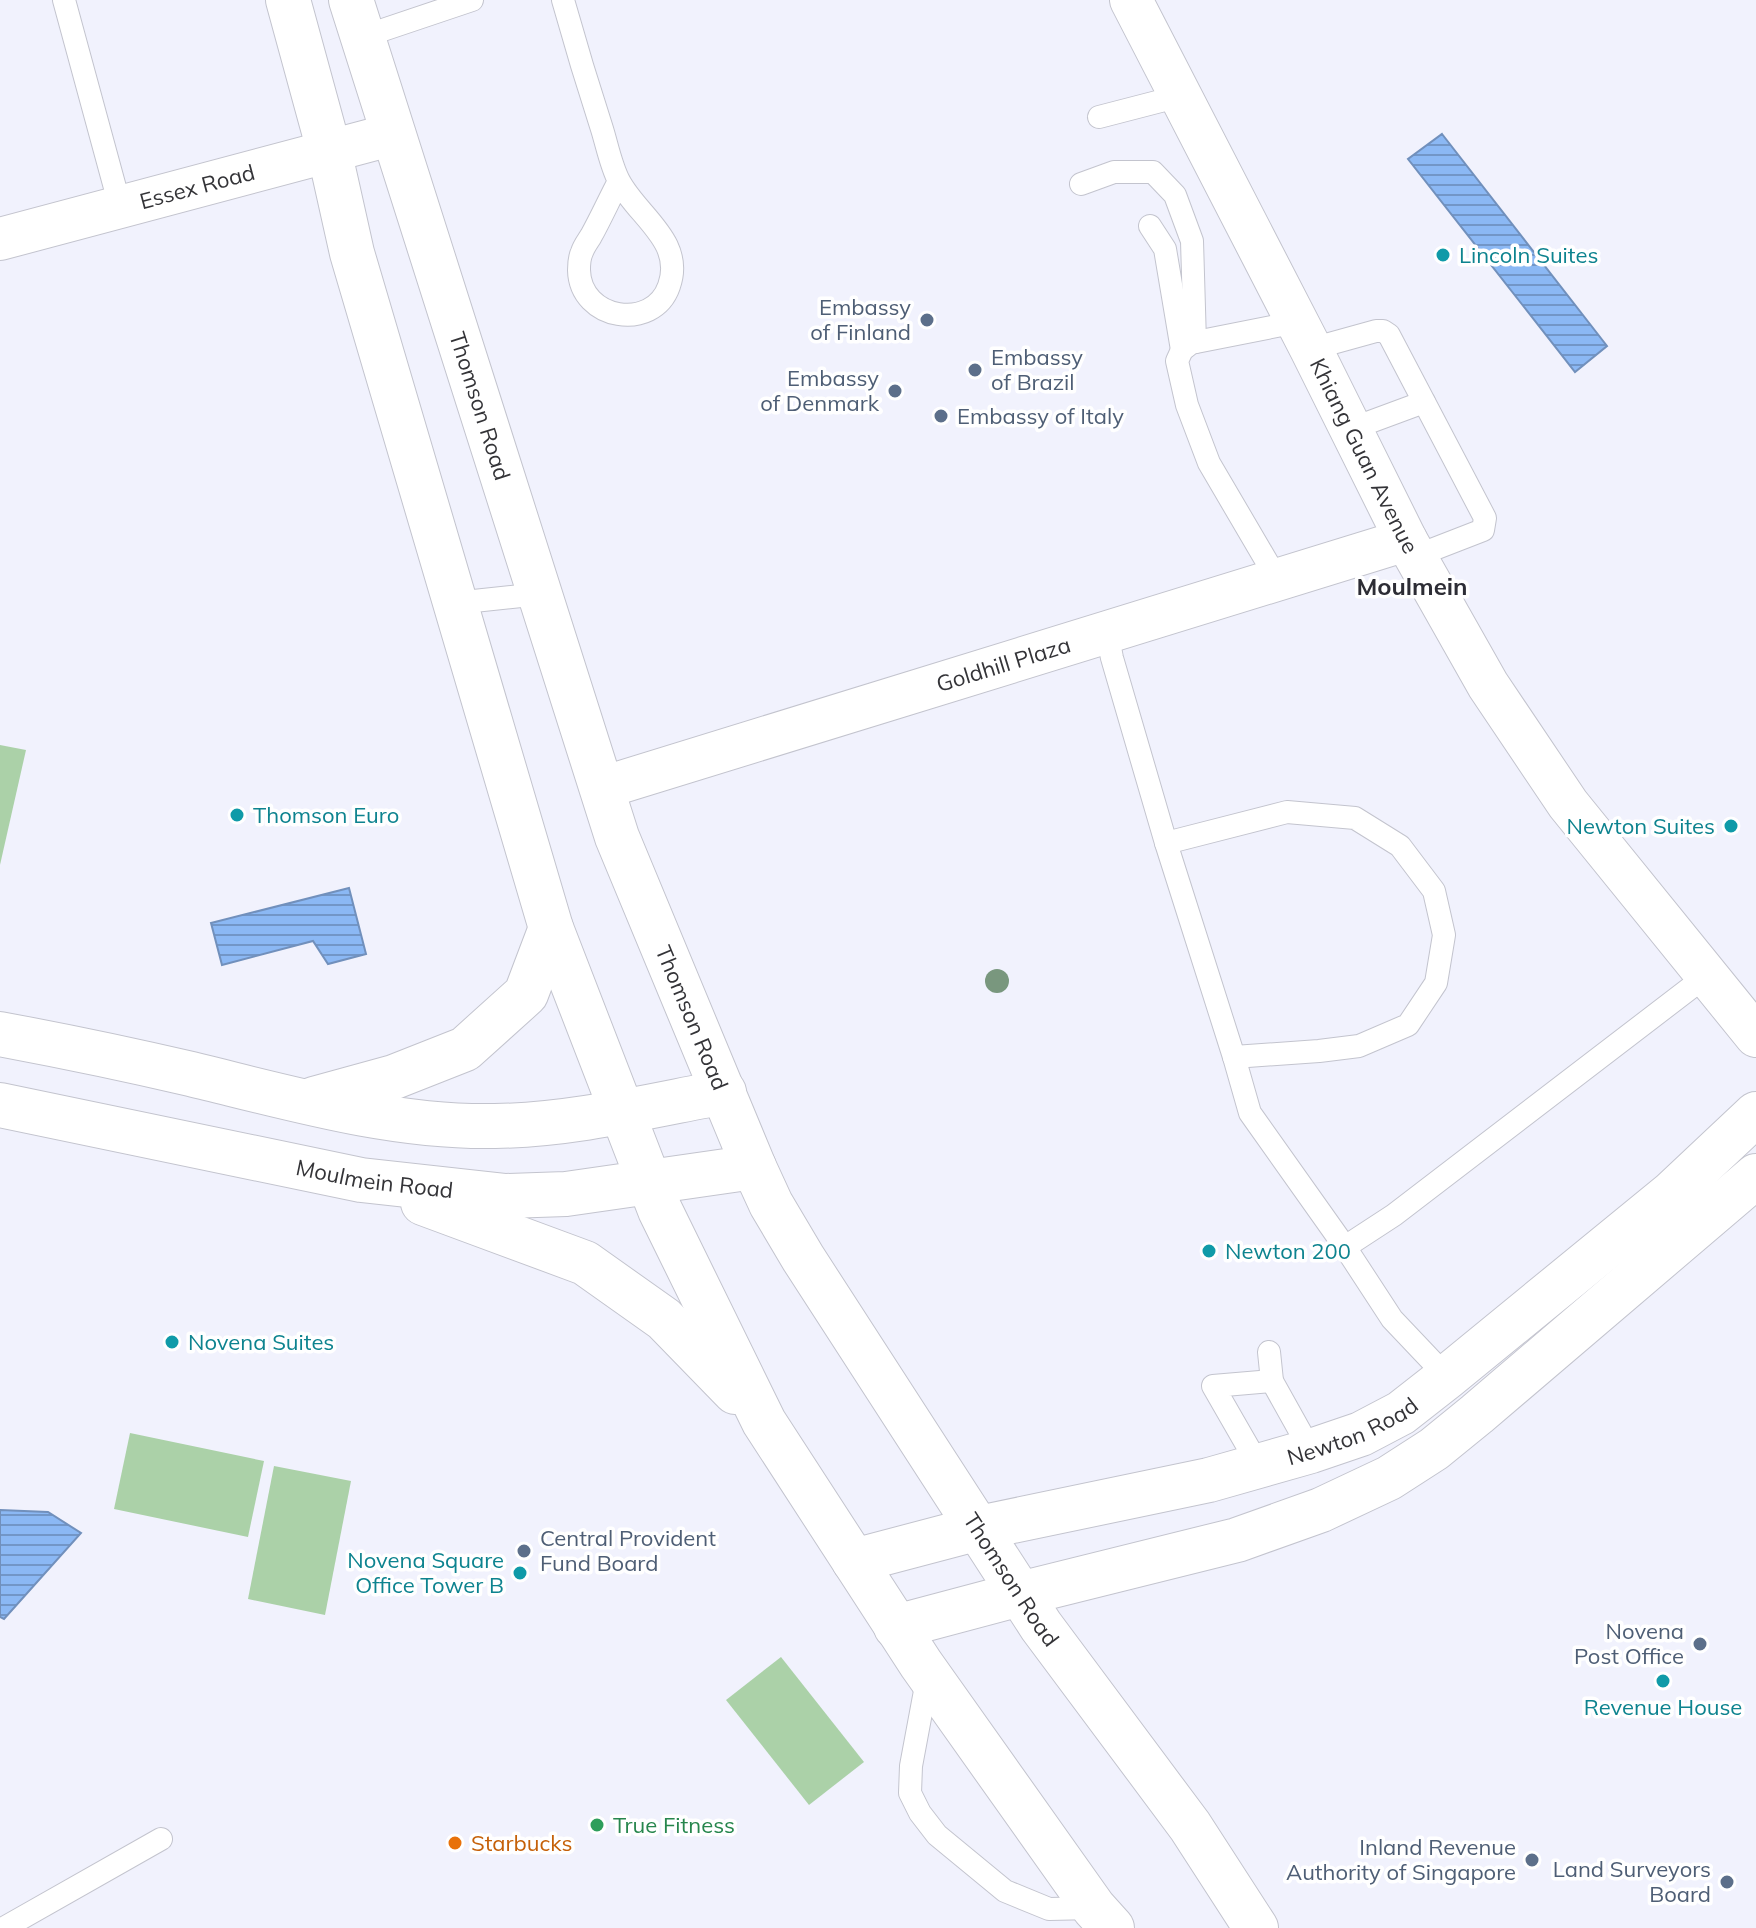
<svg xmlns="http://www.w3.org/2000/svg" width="1756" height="1928" font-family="Mulish,sans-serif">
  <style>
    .green { fill: #abd1a8 }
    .water { fill: url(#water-rules); stroke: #7190bc; stroke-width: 2 }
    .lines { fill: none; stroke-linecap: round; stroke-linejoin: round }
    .service-casing { stroke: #c3c4ce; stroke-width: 24 }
    .minor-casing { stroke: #c3c4ce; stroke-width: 44 }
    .primary-casing { stroke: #c3c4ce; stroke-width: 46 }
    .service { stroke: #fff; stroke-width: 22 }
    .minor { stroke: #fff; stroke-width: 42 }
    .primary { stroke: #fff; stroke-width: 44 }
    .tree { fill: #79977e }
    .culture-dot { fill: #0f9aa8; stroke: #fff; stroke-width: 3 }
    .service-dot { fill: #5c6f8a; stroke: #fff; stroke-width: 3 }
    .leisure-dot { fill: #2e9e5b; stroke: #fff; stroke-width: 3 }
    .food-dot { fill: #e8710a; stroke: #fff; stroke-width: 3 }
    .labels { text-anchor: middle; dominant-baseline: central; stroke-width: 7; stroke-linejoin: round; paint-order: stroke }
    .street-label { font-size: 22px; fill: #343438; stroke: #fff }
    .culture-label { font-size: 22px; fill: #0d838f; stroke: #fff; text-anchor: start }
    .service-label { font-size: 22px; fill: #4e5e75; stroke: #fff; text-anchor: end }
    .leisure-label { font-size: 22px; fill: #27864d; stroke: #fff; text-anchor: start }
    .food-label { font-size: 22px; fill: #c56008; stroke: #fff; text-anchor: start }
    .neighbourhood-label { font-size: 24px; font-weight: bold; fill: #2d2d35; stroke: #fff }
  </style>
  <defs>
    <pattern id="water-rules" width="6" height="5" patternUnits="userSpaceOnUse" patternTransform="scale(2)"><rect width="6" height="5" fill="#8bb8f4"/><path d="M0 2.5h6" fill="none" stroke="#7296c7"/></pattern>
  </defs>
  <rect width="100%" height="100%" fill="#f1f2fd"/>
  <g class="green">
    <polygon points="0,745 26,750 0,865"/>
    <polygon points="130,1433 264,1461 248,1537 114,1509"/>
    <polygon points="274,1466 351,1481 325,1615 248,1599"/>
    <polygon points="781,1657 864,1762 809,1805 726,1700"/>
  </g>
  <g class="water">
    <polygon points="1442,134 1607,346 1575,372 1408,159"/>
    <polygon points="349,888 366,954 328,964 313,941 222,965 211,923"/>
    <polygon points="0,1510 48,1512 81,1533 4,1619 0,1617"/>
  </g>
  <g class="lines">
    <g class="service-casing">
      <g id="service">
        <polyline points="64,0 120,206"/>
        <path d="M563,0C575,43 588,86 602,129C607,145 611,166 619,181C637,216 685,241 669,286C653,332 580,320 579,270C579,265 580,256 582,252C584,246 588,241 591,236C601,218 609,200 619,181"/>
        <polyline points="362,37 472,0"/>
        <polyline points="1099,117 1180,96"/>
        <polyline points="1081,184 1114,172 1153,172 1175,195 1192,241 1195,342"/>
        <polyline points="1150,226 1165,249 1182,350"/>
        <polyline points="1311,349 1376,331 1383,331 1389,335 1485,518 1483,530 1416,556"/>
        <polyline points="1351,429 1424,402"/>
        <polyline points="1277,579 1209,463 1187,405 1177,361 1182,350 1191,343 1297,322"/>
        <polyline points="455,603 540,594"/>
        <polyline points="1107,633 1112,658 1166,843 1234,1057 1250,1113 1345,1247 1392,1319 1447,1377"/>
        <polyline points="1166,843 1287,812 1355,818 1400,846 1434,891 1444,935 1436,983 1408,1025 1359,1046 1319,1051 1234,1057"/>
        <polyline points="1345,1247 1394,1215 1706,976"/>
        <polyline points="1269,1352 1272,1381 1311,1451"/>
        <polyline points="1259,1466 1213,1386 1272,1381"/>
        <polyline points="928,1675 911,1766 910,1793 920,1813 937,1835 1005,1891 1049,1909 1094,1908"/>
        <polyline points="4,1928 161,1839"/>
      </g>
    </g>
    <g class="minor-casing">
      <g id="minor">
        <path id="s1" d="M1131,0L1311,349L1406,540L1488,685L1568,804L1756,1036"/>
        <path id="s2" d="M0,239L394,134"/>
        <path id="s3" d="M602,788L1406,540"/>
      </g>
    </g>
    <g class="primary-casing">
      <g id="primary">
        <polyline points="288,0 329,150 352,253 551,928 660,1210 764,1422 921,1664 1094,1908 1112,1928"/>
        <path id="s4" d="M351,0L617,837L754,1167L771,1204L803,1258L1041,1626L1190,1826L1256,1928"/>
        <path d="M0,1034C64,1046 127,1059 191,1074C290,1098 392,1128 495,1126C572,1125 649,1106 724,1092"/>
        <polyline points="314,1099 394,1077 465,1049 526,994 551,928"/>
        <path id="s5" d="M0,1105L361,1180L506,1196L566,1194L754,1167"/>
        <polyline points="423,1203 585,1263 664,1319 735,1392"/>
        <path id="s6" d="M854,1561L979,1528L1209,1480L1311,1451L1361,1434L1401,1413L1447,1377L1672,1193L1756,1114"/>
        <polyline points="896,1627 1020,1594 1237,1540 1321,1510 1389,1478 1434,1449 1477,1414 1756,1176"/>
      </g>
    </g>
    <use href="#service" class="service"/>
    <use href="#minor" class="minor"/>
    <use href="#primary" class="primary"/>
  </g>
  <circle class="tree" cx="997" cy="981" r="12"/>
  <g class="culture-dot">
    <circle cx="1443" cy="255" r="8"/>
    <circle cx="237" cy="815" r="8"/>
    <circle cx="1731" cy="826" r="8"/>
    <circle cx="1209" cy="1251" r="8"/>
    <circle cx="172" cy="1342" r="8"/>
    <circle cx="520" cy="1573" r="8"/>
    <circle cx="1663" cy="1681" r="8"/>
  </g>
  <g class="service-dot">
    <circle cx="927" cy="320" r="8"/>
    <circle cx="975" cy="370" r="8"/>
    <circle cx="895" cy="391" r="8"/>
    <circle cx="941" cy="416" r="8"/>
    <circle cx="524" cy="1551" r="8"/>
    <circle cx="1700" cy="1644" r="8"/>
    <circle cx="1532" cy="1860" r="8"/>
    <circle cx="1727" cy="1882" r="8"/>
  </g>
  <circle class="leisure-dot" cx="597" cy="1825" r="8"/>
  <circle class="food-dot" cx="455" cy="1843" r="8"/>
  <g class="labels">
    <g class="street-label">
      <text stroke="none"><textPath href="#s2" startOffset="204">Essex Road</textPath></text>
      <text stroke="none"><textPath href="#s4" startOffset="426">Thomson Road</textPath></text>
      <text stroke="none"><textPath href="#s1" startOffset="512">Khiang Guan Avenue</textPath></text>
      <text stroke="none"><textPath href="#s3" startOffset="420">Goldhill Plaza</textPath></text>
      <text stroke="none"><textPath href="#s4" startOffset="1074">Thomson Road</textPath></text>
      <text stroke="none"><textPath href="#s5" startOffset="382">Moulmein Road</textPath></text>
      <text stroke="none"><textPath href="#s6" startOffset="516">Newton Road</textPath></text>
      <text stroke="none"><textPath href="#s4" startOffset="1722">Thomson Road</textPath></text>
    </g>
    <g class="culture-label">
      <text x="1459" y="255">Lincoln Suites</text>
      <text x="253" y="815">Thomson Euro</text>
      <text x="1715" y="826" text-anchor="end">Newton Suites</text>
      <text x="1225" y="1251">Newton 200</text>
      <text x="188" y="1342">Novena Suites</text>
      <text x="504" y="1560" text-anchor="end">Novena Square<tspan x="504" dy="25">Office Tower B</tspan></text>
      <text x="1663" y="1707" text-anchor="middle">Revenue House</text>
    </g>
    <g class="service-label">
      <text x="911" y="307">Embassy<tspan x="911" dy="25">of Finland</tspan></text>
      <text x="991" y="357" text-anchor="start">Embassy<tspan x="991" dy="25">of Brazil</tspan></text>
      <text x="879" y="378">Embassy<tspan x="879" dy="25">of Denmark</tspan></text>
      <text x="957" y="416" text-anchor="start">Embassy of Italy</text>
      <text x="540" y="1538" text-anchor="start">Central Provident<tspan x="540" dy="25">Fund Board</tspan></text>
      <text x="1684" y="1631">Novena<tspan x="1684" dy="25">Post Office</tspan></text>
      <text x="1516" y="1847">Inland Revenue<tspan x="1516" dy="25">Authority of Singapore</tspan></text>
      <text x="1711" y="1869">Land Surveyors<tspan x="1711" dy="25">Board</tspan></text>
    </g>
    <g class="leisure-label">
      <text x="613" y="1825">True Fitness</text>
    </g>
    <g class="food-label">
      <text x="471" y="1843">Starbucks</text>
    </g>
    <g class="neighbourhood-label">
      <text x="1412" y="586">Moulmein</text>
    </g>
  </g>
</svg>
